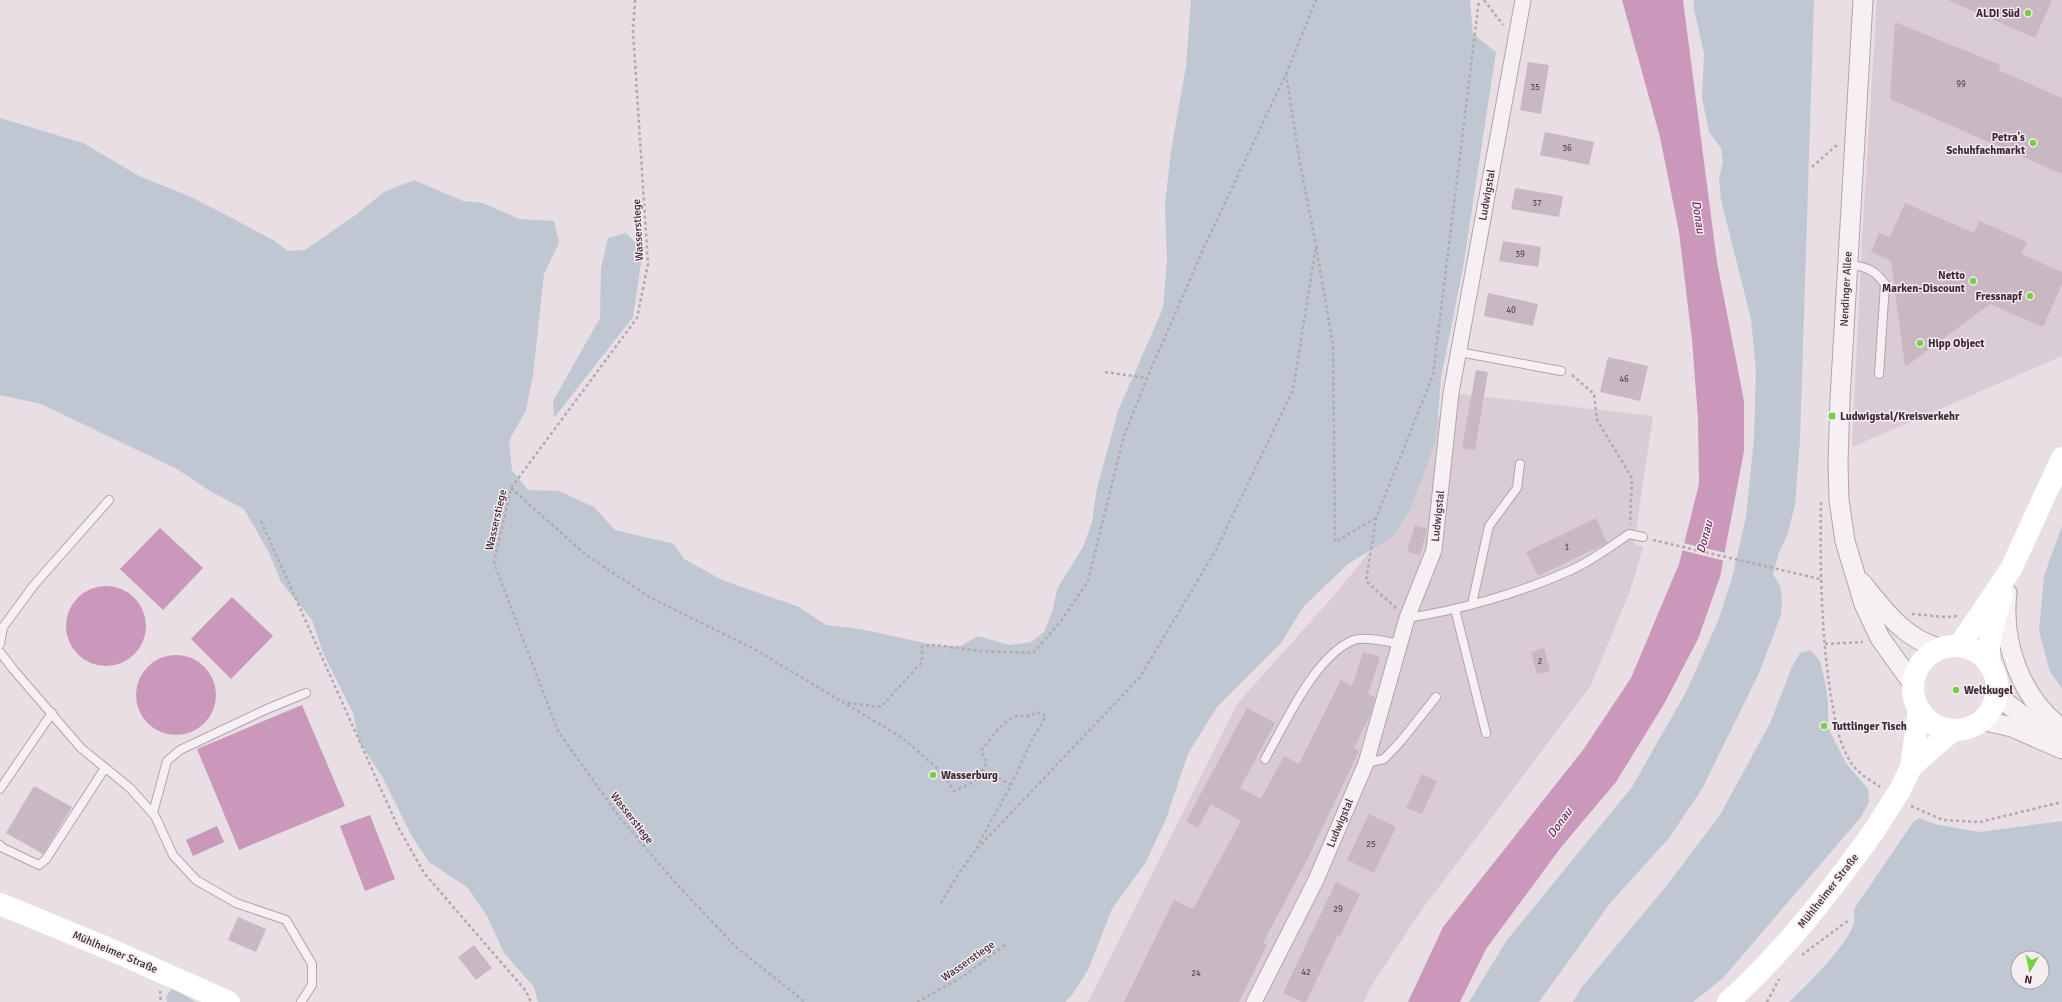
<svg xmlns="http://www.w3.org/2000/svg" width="2062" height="1002" font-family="Signika,sans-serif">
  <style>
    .built { fill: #daccd4 }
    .green { fill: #bfc8d2; fill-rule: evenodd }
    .water { fill: #c998bb }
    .pier { fill: #e8dee4 }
    .building { fill: #c8b8c1 }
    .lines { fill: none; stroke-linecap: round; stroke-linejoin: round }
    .service-casing { stroke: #b2a3ac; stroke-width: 10 }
    .minor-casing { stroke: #b2a3ac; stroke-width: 17 }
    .tertiary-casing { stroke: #b2a3ac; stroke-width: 21 }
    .path { stroke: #b4a8af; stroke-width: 2.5; stroke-dasharray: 3 3; stroke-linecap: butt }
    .service { stroke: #f6f0f4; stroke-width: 8 }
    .minor { stroke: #f6f0f4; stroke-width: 15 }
    .tertiary { stroke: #f6f0f4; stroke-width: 19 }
    .secondary { stroke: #fff; stroke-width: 22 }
    .secondary-bridge { stroke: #fff; stroke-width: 22 }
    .poi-dot { fill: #76d03f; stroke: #f5edf2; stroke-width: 1.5 }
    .labels { text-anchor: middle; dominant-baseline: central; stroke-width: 3; stroke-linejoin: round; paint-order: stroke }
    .number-label { font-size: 9px; fill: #614b58 }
    .poi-label { font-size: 11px; font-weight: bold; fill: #3f2735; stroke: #f5edf2; text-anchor: start }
    .street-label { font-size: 11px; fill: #3f2735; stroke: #f5edf2 }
    .water-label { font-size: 12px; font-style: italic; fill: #73305d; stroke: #f5edf2 }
  </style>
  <rect width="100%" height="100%" fill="#e8dee4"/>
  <g class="built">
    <polygon points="1877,0 2062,0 2062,356 1852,447 1862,239"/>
    <polygon points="1451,393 1653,416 1634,544 1643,547 1630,591 1590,687 1423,908 1370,988 1364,1002 1088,1002 1237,704 1330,600 1368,554"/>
  </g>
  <g class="green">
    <polygon points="1191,0 1470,0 1473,34 1496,52 1463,268 1441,378 1436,440 1411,508 1392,537 1348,564 1304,606 1281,643 1217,707 1188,754 1166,819 1146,862 1112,909 1088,970 1072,995 1065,1002 538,1002 534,987 504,953 487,916 468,888 429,862 411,835 382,776 359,742 353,713 323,653 312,620 281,582 269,553 244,509 210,491 177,469 41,404 0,395 0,118 83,143 139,176 189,196 226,215 273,240 288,251 305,250 357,214 384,192 414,180 463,201 483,203 519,219 554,221 559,243 544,274 533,375 526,410 509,441 512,470 528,490 559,491 594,507 615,530 674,544 684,559 722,580 799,607 826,625 860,629 939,646 961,646 978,636 1010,645 1031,642 1044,632 1053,609 1057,589 1083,547 1092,522 1097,488 1118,411 1163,308 1167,260 1165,204 1171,151 1186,66"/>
    <polygon points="1694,0 1814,0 1800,440 1795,505 1787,536 1779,552 1773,574 1780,586 1782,599 1781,615 1759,673 1702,789 1669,838 1611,902 1539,1002 1469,1002 1507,940 1632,787 1686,692 1718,621 1732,578 1746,517 1754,438 1756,371 1751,319 1721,200 1719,178 1723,162 1721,148 1709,132 1702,98 1704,53 1694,9"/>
    <polygon points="626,233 643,250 633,317 554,418 553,401 600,318 601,268 608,238"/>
    <polygon points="2062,526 2062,688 2050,672 2039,631 2044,576"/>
    <polygon points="1810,650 1820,661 1825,682 1828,701 1828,728 1846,763 1868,789 1869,802 1861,817 1723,978 1693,1002 1573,1002 1581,988 1668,884 1720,815 1770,723 1792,667 1800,653"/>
    <path d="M1920,818L1934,824L1979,832L2062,821V1002H1789C1806,986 1850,943 1854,922C1855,918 1854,913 1854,909L1914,821ZM2018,958H2042V982H2018Z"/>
    <polygon points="172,988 196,1002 167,1002 166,997"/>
  </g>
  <g class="water">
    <polygon points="1622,0 1683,0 1717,262 1744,401 1744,451 1720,577 1698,639 1664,704 1616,782 1562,846 1486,949 1460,1002 1408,1002 1443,927 1583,750 1631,678 1679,564 1699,484 1698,419 1692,340 1679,232 1660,137"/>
    <polygon points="160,528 203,568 163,610 120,569"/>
    <circle cx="106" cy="626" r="40"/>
    <polygon points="232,597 273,636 231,679 191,639"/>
    <circle cx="176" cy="695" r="40"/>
    <polygon points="302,705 345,806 239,850 197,749"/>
    <polygon points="370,815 395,879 365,891 340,826"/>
    <polygon points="217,826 224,842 193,856 186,840"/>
  </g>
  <polygon class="pier" points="1683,543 1726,553 1725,561 1681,550"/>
  <g class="building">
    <polygon points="1948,0 2052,0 2035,38"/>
    <polygon points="1895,22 2001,65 1998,70 2062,98 2062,174 1890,99"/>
    <polygon points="1528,62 1549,65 1541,114 1520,110"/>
    <polygon points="1545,132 1594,142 1589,165 1540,155"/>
    <polygon points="1515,188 1563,196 1559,217 1511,209"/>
    <polygon points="1905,203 1974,233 1979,221 2027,242 2021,254 2062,272 2062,284 2043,327 1990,304 1905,367 1891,261 1871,252 1879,233 1890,237"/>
    <polygon points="1503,241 1541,247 1538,267 1499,261"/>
    <polygon points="1488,293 1538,304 1533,326 1484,316"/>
    <polygon points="1608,357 1648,366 1640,401 1600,392"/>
    <polygon points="1476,370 1488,372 1475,450 1462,448"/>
    <polygon points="1596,518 1607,543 1538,576 1526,552"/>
    <polygon points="1415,525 1427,529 1420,556 1407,551"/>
    <polygon points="1544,648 1550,671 1537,674 1531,652"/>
    <polygon points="1363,652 1380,657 1368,694 1375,697 1371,714 1354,748 1359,751 1308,858 1263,943 1267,945 1239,1002 1124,1002 1174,900 1193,909 1241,821 1211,804 1198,828 1186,821 1247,708 1275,723 1240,788 1261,799 1284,756 1299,764 1341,680 1352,686"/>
    <polygon points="1422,774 1437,781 1422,814 1406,808"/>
    <polygon points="34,786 72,807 43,854 6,833"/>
    <polygon points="1369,814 1396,827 1374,873 1347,860"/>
    <polygon points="1336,882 1360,894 1340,936 1338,935 1306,1002 1302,1002 1283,993"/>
    <polygon points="238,917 266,929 256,952 228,940"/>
    <polygon points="474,945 492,968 476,980 458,957"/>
  </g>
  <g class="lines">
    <g class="service-casing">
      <g id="service">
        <path d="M1848,264C1867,268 1873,268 1885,284L1879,374"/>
        <polyline points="1459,352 1561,371"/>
        <polyline points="1472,604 1489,526 1517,488 1520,464"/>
        <polyline points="1455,609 1486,733"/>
        <path d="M1407,618C1460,610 1520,593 1569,571C1590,562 1610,547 1629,534L1643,537"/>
        <polyline points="0,644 3,627 34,585 109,500"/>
        <polyline points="0,652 13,669 81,748 130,788 155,816 173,855 196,880 236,903 286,920 312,964 312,985 301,1002"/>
        <path d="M1265,759C1285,724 1315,655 1354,640C1364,636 1389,642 1400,644"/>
        <polyline points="1366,763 1384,759 1401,741 1436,697"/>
        <polyline points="0,789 52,713"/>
        <polyline points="153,813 167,761 180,750 267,709 306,693"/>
        <polyline points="0,845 3,848 39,865 46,859 105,768"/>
      </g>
    </g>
    <g class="minor-casing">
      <polyline id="minor" points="1254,1002 1316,880 1366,763 1407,618 1434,550 1451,393 1523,0"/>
    </g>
    <g class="tertiary-casing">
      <g id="tertiary">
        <polyline points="1863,0 1840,399 1838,463 1839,500 1845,541 1864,604 1880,638 1913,684"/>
        <path d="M1862,583C1883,609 1905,640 1940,648"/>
        <path d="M2007,593C2001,643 2021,698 2062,729"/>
        <polyline points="1996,695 2026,718 2048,732"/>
        <polyline points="1981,720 2012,727 2062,749"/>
      </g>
    </g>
    <g class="path">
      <polyline points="635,0 633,31 648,264 637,318 511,488 494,563 558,731 620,818 674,881 737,948 805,1002"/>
      <polyline points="1484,0 1503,25"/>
      <polyline points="1286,74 1316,0"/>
      <polyline points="1812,167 1837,145"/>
      <polyline points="1105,372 1147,378"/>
      <polyline points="1572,375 1594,394 1597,420 1632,478 1630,524"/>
      <path d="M511,488L586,555L651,598L754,649L901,737L942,772L954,791L974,782L987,762L981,751C990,740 1000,723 1014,717C1023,713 1024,721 1037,712L1046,716L1032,740L1011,785L974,852L1140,677L1217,548L1293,390L1316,246L1333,345L1335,542L1376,518"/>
      <path d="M1821,502C1820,567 1821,632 1831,697C1835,719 1838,741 1850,761C1856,772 1870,780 1880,787"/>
      <polyline points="261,521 397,825 424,873 526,991 531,1002"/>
      <polyline points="1653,540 1820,579"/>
      <polyline points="1396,608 1366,581 1376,518 1433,375 1479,0"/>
      <polyline points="1912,614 1945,617 1957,616"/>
      <polyline points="1825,644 1863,642"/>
      <polyline points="848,703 881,707 922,662 922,646 936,645 979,651 1033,653 1061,621 1088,581 1123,439 1147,378 1206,243 1286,74 1300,163 1316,246"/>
      <polyline points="982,770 1011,785"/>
      <polyline points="1911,806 1943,820 1980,822 2062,802"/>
      <polyline points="941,903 957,876 974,852"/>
      <polyline points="1802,955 1846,922 1851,921"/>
      <polyline points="160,991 161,1002"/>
      <polyline points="917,1002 964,976 1006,944"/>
      <polyline points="1767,1002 1779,979"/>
    </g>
    <use href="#service" class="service"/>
    <use href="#minor" class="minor"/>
    <use href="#tertiary" class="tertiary"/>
    <g class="secondary">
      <polyline points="1956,646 1963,640 2011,569 2062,458"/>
      <circle cx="1955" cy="688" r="42"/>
      <path d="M1989,664C1987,640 1995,617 2002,595"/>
      <polyline points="1911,767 1953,730"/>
      <polyline points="1900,790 1911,767 1919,709"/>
      <polyline points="0,904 107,948 229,1002"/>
      <path d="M1728,1002C1784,952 1830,892 1874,831"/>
    </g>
    <polyline class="secondary-bridge" points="1874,831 1900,790"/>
  </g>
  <g class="poi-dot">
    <circle cx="2028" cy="13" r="4"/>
    <circle cx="2033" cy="143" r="4"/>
    <circle cx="1973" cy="281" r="4"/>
    <circle cx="2030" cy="296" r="4"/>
    <circle cx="1920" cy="343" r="4"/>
    <rect x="1828" y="412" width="8" height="8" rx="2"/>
    <circle cx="1956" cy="690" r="4"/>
    <circle cx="1824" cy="726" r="4"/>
    <circle cx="933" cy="775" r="4"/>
  </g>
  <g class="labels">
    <g class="number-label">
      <text x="1961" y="84">99</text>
      <text x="1535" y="87">35</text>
      <text x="1567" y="148">36</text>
      <text x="1537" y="203">37</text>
      <text x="1520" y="254">39</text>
      <text x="1511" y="310">40</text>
      <text x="1624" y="379">46</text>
      <text x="1567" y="547">1</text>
      <text x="1540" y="661">2</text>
      <text x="1371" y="844">25</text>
      <text x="1338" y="909">29</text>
      <text x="1306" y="972">42</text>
      <text x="1196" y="973">24</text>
    </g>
    <g class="poi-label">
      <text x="2020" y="13" text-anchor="end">ALDI Süd</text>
      <text x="2025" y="137" text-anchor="end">Petra's<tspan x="2025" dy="13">Schuhfachmarkt</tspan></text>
      <text x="1965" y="275" text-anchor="end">Netto<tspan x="1965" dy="13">Marken-Discount</tspan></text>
      <text x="2022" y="296" text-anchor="end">Fressnapf</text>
      <text x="1928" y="343">Hipp Object</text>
      <text x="1840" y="416">Ludwigstal/Kreisverkehr</text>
      <text x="1964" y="690">Weltkugel</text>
      <text x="1832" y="726">Tuttlinger Tisch</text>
      <text x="941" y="775">Wasserburg</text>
    </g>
    <g class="street-label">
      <text transform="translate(1487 195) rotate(-80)">Ludwigstal</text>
      <text transform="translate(638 230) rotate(-93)">Wasserstiege</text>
      <text transform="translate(1846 289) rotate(-87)">Nendinger Allee</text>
      <text transform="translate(1438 516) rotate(-84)">Ludwigstal</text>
      <text transform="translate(496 520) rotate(-77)">Wasserstiege</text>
      <text transform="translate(632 818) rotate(52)">Wasserstiege</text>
      <text transform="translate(1340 823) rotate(-67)">Ludwigstal</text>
      <text transform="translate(1828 891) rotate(-52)">Mühlheimer Straße</text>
      <text transform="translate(115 952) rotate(23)">Mühlheimer Straße</text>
      <text transform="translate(968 961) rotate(-35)">Wasserstiege</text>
    </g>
    <g class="water-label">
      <text transform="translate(1698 217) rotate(81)">Donau</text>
      <text transform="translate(1705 537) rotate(-75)">Donau</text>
      <text transform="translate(1560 823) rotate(-54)">Donau</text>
    </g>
  </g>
  <g transform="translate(2030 970) rotate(189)"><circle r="19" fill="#f5edf2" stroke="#ac9ea6"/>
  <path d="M0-3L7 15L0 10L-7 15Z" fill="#76d03f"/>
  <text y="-6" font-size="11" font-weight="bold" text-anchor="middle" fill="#3f2735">N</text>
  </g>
</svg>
